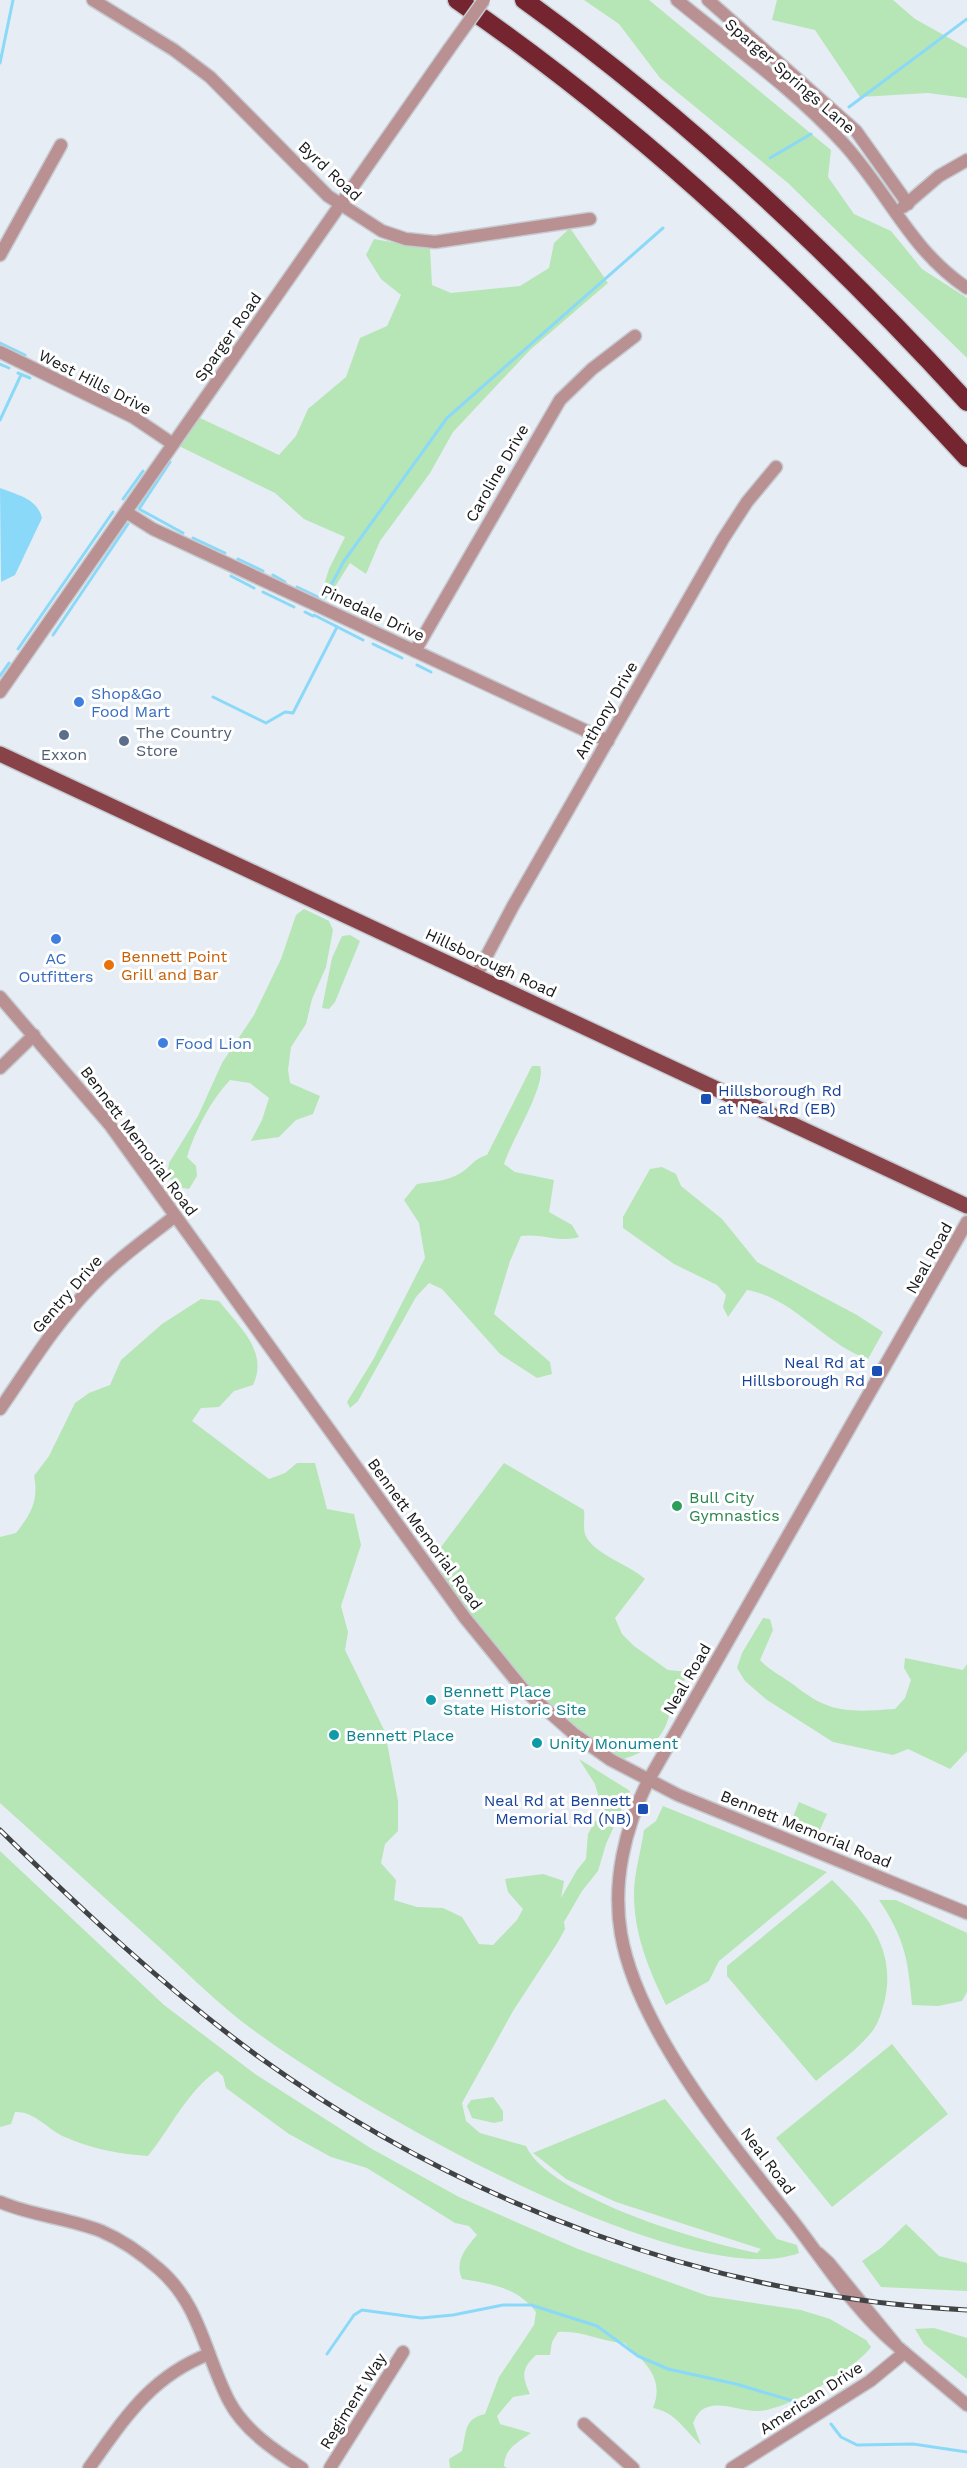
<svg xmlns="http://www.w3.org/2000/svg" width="967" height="2468" font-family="'Work Sans',sans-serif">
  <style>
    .green { fill: #b6e5b6 }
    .water { fill: #8bd9f9 }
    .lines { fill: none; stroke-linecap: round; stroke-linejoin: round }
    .stream { stroke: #8bd9f9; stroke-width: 3 }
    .minor-casing { stroke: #c5cbd1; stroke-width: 15 }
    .major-casing { stroke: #c5cbd1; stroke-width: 18 }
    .highway-casing { stroke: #c5cbd1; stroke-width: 21 }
    .minor { stroke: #ba9192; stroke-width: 12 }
    .major { stroke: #884349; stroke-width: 15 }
    .highway { stroke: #752530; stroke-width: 18 }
    .rail-casing { stroke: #404346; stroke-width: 5 }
    .rail { stroke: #fff; stroke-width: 3; stroke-dasharray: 9; stroke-linecap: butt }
    .minor-bridge-casing { stroke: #c5cbd1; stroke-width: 15; stroke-linecap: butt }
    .minor-bridge { stroke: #ba9192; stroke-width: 12 }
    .shop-dot { fill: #3f7fe0; stroke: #fff; stroke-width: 2 }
    .service-dot { fill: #5c6f8a; stroke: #fff; stroke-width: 2 }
    .food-dot { fill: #e8710a; stroke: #fff; stroke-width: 2 }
    .transit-dot { fill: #1a4fb4; stroke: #fff; stroke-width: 2 }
    .leisure-dot { fill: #2e9e5b; stroke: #fff; stroke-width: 2 }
    .culture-dot { fill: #0f9aa8; stroke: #fff; stroke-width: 2 }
    .labels { text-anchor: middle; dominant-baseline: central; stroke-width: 6; stroke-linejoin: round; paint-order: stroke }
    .street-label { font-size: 16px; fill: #151719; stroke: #fff }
    .shop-label { font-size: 16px; fill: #366cbe; stroke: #fff; text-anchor: start }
    .service-label { font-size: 16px; fill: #4e5e75; stroke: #fff; text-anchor: start }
    .food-label { font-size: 16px; fill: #c56008; stroke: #fff; text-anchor: start }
    .transit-label { font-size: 16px; fill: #164399; stroke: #fff; text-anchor: end }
    .leisure-label { font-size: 16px; fill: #27864d; stroke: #fff; text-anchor: start }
    .culture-label { font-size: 16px; fill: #0d838f; stroke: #fff; text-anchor: start }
  </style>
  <rect width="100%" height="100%" fill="#e7edf4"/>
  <g class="green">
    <polygon points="584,0 649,0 831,150 828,177 854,214 891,231 922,269 967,298 967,358 788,183 660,78 619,24"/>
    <polygon points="777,0 893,0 915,19 967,48 967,98 928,93 860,97 815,30 772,20"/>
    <polygon points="570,228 608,283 530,350 453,432 430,473 380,541 366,574 350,563 331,593 322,591 329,569 345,537 304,519 275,493 179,446 198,417 279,455 296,436 308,409 346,377 360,338 387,326 401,295 381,279 366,255 374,239 430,249 432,285 451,293 520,286 549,268 554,243"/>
    <path d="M304,909L329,921L333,930L326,967L312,999L306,1024L291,1047L288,1070L290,1083L320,1096L313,1114L296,1120L279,1137L251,1141L262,1120L269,1098L250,1083L230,1080C211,1100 195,1131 187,1157L196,1166L197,1176L189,1189L178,1187L167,1176L169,1163L198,1116L222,1063L254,1015L281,959L296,915Z"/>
    <polygon points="350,935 360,941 335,1002 329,1009 322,1008 332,958 342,936"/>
    <path d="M532,1066H540C547,1085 511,1141 504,1164L515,1172L554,1180L549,1212L572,1225L579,1237C560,1243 541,1233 521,1236L510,1261L494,1314L550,1362L552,1374L537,1378L500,1354L442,1289L429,1283L416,1297L358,1401L350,1408L347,1402L373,1360L425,1258L419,1223L404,1200L417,1184C431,1182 447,1181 459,1174C470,1168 474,1158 487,1155Z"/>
    <path d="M662,1167L676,1174L681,1186L722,1219L757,1262L857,1315L883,1332L868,1359C824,1344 794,1298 747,1290L728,1317L723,1307L726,1295L717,1285L674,1264L623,1228V1217L650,1169Z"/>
    <path d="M201,1299L219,1301C239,1327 269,1351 253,1385L234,1391L219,1407L201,1408L192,1421L269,1479L285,1473L297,1463H315L327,1509L354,1514L361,1545L341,1606L348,1632L345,1650L385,1732L398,1801V1831L385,1844L381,1863L396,1880L394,1900L417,1907L443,1908L462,1917L479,1944L493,1945L517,1920L523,1909L508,1892L505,1879L543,1874L564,1881L561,1898L577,1870L586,1859L588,1834L602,1809L595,1784L579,1759L630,1791L606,1844L598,1871L582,1891L564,1922L565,1929L558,1942L513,2011L462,2103L466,2121L480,2133L526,2146C549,2197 702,2242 757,2253L761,2249L616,2202L566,2179L533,2153L665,2099L777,2239L797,2245L799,2253C682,2297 330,2093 235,2016C208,1994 183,1969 158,1946C105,1898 53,1851 0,1803V1537L16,1533C31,1514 39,1500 34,1476L49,1456L75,1403L89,1393L110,1385L121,1360L162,1324Z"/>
    <path d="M504,1463L584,1510C585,1517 583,1527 585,1534C592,1554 629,1564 645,1579L615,1618L622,1634L634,1646L668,1670L688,1672L681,1688L670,1698C673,1729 652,1752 623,1759L556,1719L500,1655L450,1590L437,1563L438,1551Z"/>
    <path d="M763,1618L770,1619L773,1630L760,1660C770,1671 782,1676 794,1685C830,1714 849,1712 895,1709L905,1698L911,1680L904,1668L905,1658L963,1670L967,1664V1751L950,1769L908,1749L893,1755L833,1742L767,1700L745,1681L737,1668L742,1653Z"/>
    <polygon points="799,1802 827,1814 818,1834 791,1822"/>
    <path d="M663,1806L827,1872L719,1961L709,1981L666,2005C649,1970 634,1935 634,1894C634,1874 641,1851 644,1830L656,1821Z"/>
    <path d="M0,1851L164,2005L255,2074L372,2149L459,2197L578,2249L708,2296L801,2310L830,2319L866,2340L871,2347C855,2369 787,2410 759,2411C742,2412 724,2402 708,2407C700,2409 696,2416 693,2423L701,2445C685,2431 676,2412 653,2408C665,2378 645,2362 624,2343C601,2342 582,2330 558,2332L552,2342L550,2355H536C521,2369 522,2376 530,2394L513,2397L497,2416L500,2424L531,2433C517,2443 505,2448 504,2466L507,2468H450L449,2459L462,2451C467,2432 463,2419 485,2414L499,2377L534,2325L536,2312C517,2287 491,2284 462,2279C454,2261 466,2248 477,2235L469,2226L455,2223L367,2168L331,2157L289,2134L226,2088L223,2076L217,2071C188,2090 170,2129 148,2156C119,2154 92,2149 65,2137C48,2130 35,2111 15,2112L11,2124L0,2127Z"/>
    <path d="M832,1880C866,1913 896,1948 885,1999C882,2011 879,2023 871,2033C856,2051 834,2066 816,2081L727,1976V1966Z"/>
    <path d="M879,1900H896L967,1933V1992L962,2001L938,2006L912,2005C908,1959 905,1939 879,1900Z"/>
    <polygon points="892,2044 948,2114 832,2207 776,2138"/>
    <polygon points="493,2097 503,2111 503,2121 494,2123 472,2118 467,2106 471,2100"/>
    <polygon points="906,2224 939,2256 967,2263 967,2291 881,2287 862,2261 881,2248"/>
    <polygon points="934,2328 967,2338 967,2379 924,2344 915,2329"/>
  </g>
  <path class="water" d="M0,488C17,495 37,498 42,518L15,575L1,582Z"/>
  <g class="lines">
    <g class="stream">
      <polyline points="0,63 13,0"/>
      <polyline points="849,107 967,19"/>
      <polyline points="770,158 811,134"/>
      <polyline points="0,343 25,355"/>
      <polyline points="0,364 9,368"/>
      <polyline points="18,373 30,378"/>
      <polyline points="0,420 21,375"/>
      <polyline points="170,462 139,509 183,533"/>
      <polyline points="123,499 143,471"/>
      <polyline points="193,538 225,553"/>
      <polyline points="238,559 263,571"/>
      <polyline points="273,575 285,582"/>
      <polyline points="231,576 254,588"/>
      <polyline points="297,587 320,598 326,596"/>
      <polyline points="263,592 294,607"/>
      <polyline points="324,598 344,561 447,418 663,228"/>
      <polyline points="305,612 313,616"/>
      <polyline points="314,615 363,640"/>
      <polyline points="53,635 128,524"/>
      <polyline points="373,644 402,658"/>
      <polyline points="18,649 113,512"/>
      <polyline points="417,665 431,672"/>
      <polyline points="0,676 9,663"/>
      <polyline points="213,697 266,723 285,712 293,713 337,627"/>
      <polyline points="327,2354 354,2315 362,2310 421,2318 453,2315 503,2305 531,2305 597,2326 638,2356 668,2369 736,2384 800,2403"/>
      <polyline points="831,2424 841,2437 857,2445 913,2444 967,2452"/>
    </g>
    <g class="minor-casing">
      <g id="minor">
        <polyline points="93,0 174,50 210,77 328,196 382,231 406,239 435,242 590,219"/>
        <path d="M677,0C733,46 795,90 843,143C888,192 910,250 967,288"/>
        <polyline points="708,0 856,131 908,204"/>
        <polyline points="903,207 939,176 967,160"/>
        <polyline points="0,255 61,145"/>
        <polyline points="0,352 133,417 173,444"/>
        <polyline points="126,512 153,529 608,741"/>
        <polyline points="415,651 560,400 592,369 635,336"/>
        <polyline points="0,692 449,49"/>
        <polyline points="476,976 513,906 723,539 747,502 776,467"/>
        <polyline points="0,997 110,1125 465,1618 523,1689 574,1734 611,1760 678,1795 967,1913"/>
        <polyline points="0,1068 34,1035"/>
        <path d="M0,1409C29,1367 55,1324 91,1287C116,1260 146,1239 175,1216"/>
        <path d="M0,2202C33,2216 68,2218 101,2231C122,2240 142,2254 159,2269C200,2304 205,2355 229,2401C244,2430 275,2451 302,2468"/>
        <path d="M818,2253L829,2263L896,2345C853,2309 823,2259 789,2216C730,2142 637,2028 621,1934C612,1882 625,1828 648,1781L967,1222"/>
        <polyline points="899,2348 967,2405"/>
        <polyline points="584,2424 633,2468"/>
        <path d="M89,2468C125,2418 150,2377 209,2354"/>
        <polyline points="330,2468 403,2352"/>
        <polyline points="732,2468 870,2381 904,2353"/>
      </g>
    </g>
    <g class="major-casing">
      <polyline id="major" points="0,754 967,1206"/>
    </g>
    <g class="highway-casing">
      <g id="highway">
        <path d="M457,0C650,133 809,286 967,458"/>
        <path d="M524,0C687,117 832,254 967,402"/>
      </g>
    </g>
    <use href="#minor" class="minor"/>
    <use href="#major" class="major"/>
    <use href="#highway" class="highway"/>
    <g class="rail-casing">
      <path id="rail" d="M0,1830C82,1910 166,1989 259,2057C466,2206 712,2297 967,2310"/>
    </g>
    <use href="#rail" class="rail"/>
    <g class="minor-bridge-casing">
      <polyline id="minor-bridge" points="449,49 484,0"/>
    </g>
    <use href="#minor-bridge" class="minor-bridge"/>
  </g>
  <g class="shop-dot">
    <circle cx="79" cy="702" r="6"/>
    <circle cx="56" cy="939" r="6"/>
    <circle cx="163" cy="1043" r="6"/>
  </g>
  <g class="service-dot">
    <circle cx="64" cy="735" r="6"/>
    <circle cx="124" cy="741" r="6"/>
  </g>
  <circle class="food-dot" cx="109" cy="965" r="6"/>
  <g class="transit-dot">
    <rect x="700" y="1093" width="12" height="12" rx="3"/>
    <rect x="871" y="1365" width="12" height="12" rx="3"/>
    <rect x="637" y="1803" width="12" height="12" rx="3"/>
  </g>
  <circle class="leisure-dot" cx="677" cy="1506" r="6"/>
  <g class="culture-dot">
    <circle cx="431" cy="1700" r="6"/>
    <circle cx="334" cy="1735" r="6"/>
    <circle cx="537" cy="1743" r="6"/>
  </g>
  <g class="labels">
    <g class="street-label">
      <text transform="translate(790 76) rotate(41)">Sparger Springs Lane</text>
      <text transform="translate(330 171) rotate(43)">Byrd Road</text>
      <text transform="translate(228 337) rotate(-55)">Sparger Road</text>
      <text transform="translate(95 382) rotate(27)">West Hills Drive</text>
      <text transform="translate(497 473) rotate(-60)">Caroline Drive</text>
      <text transform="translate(373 613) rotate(25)">Pinedale Drive</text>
      <text transform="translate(606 710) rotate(-60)">Anthony Drive</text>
      <text transform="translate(491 963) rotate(25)">Hillsborough Road</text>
      <text transform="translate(139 1141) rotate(53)">Bennett Memorial Road</text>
      <text transform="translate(929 1258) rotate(-61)">Neal Road</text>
      <text transform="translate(67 1294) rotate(-49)">Gentry Drive</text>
      <text transform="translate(425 1534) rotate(54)">Bennett Memorial Road</text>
      <text transform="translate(687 1679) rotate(-60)">Neal Road</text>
      <text transform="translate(806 1829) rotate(22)">Bennett Memorial Road</text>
      <text transform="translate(768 2161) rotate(53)">Neal Road</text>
      <text transform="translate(811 2398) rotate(-33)">American Drive</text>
      <text transform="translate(353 2401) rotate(-58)">Regiment Way</text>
    </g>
    <g class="shop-label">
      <text x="91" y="693">Shop&amp;Go<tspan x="91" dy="18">Food Mart</tspan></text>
      <text x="56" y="958" text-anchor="middle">AC<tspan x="56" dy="18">Outfitters</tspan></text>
      <text x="175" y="1043">Food Lion</text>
    </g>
    <g class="service-label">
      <text x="136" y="732">The Country<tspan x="136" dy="18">Store</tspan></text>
      <text x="64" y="754" text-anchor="middle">Exxon</text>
    </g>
    <g class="food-label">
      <text x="121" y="956">Bennett Point<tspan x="121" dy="18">Grill and Bar</tspan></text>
    </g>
    <g class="transit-label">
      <text x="718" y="1090" text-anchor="start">Hillsborough Rd<tspan x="718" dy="18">at Neal Rd (EB)</tspan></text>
      <text x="865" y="1362">Neal Rd at<tspan x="865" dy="18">Hillsborough Rd</tspan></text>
      <text x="631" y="1800">Neal Rd at Bennett<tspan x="631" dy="18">Memorial Rd (NB)</tspan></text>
    </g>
    <g class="leisure-label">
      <text x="689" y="1497">Bull City<tspan x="689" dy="18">Gymnastics</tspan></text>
    </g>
    <g class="culture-label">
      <text x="443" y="1691">Bennett Place<tspan x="443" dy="18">State Historic Site</tspan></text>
      <text x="346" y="1735">Bennett Place</text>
      <text x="549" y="1743">Unity Monument</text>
    </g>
  </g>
</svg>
